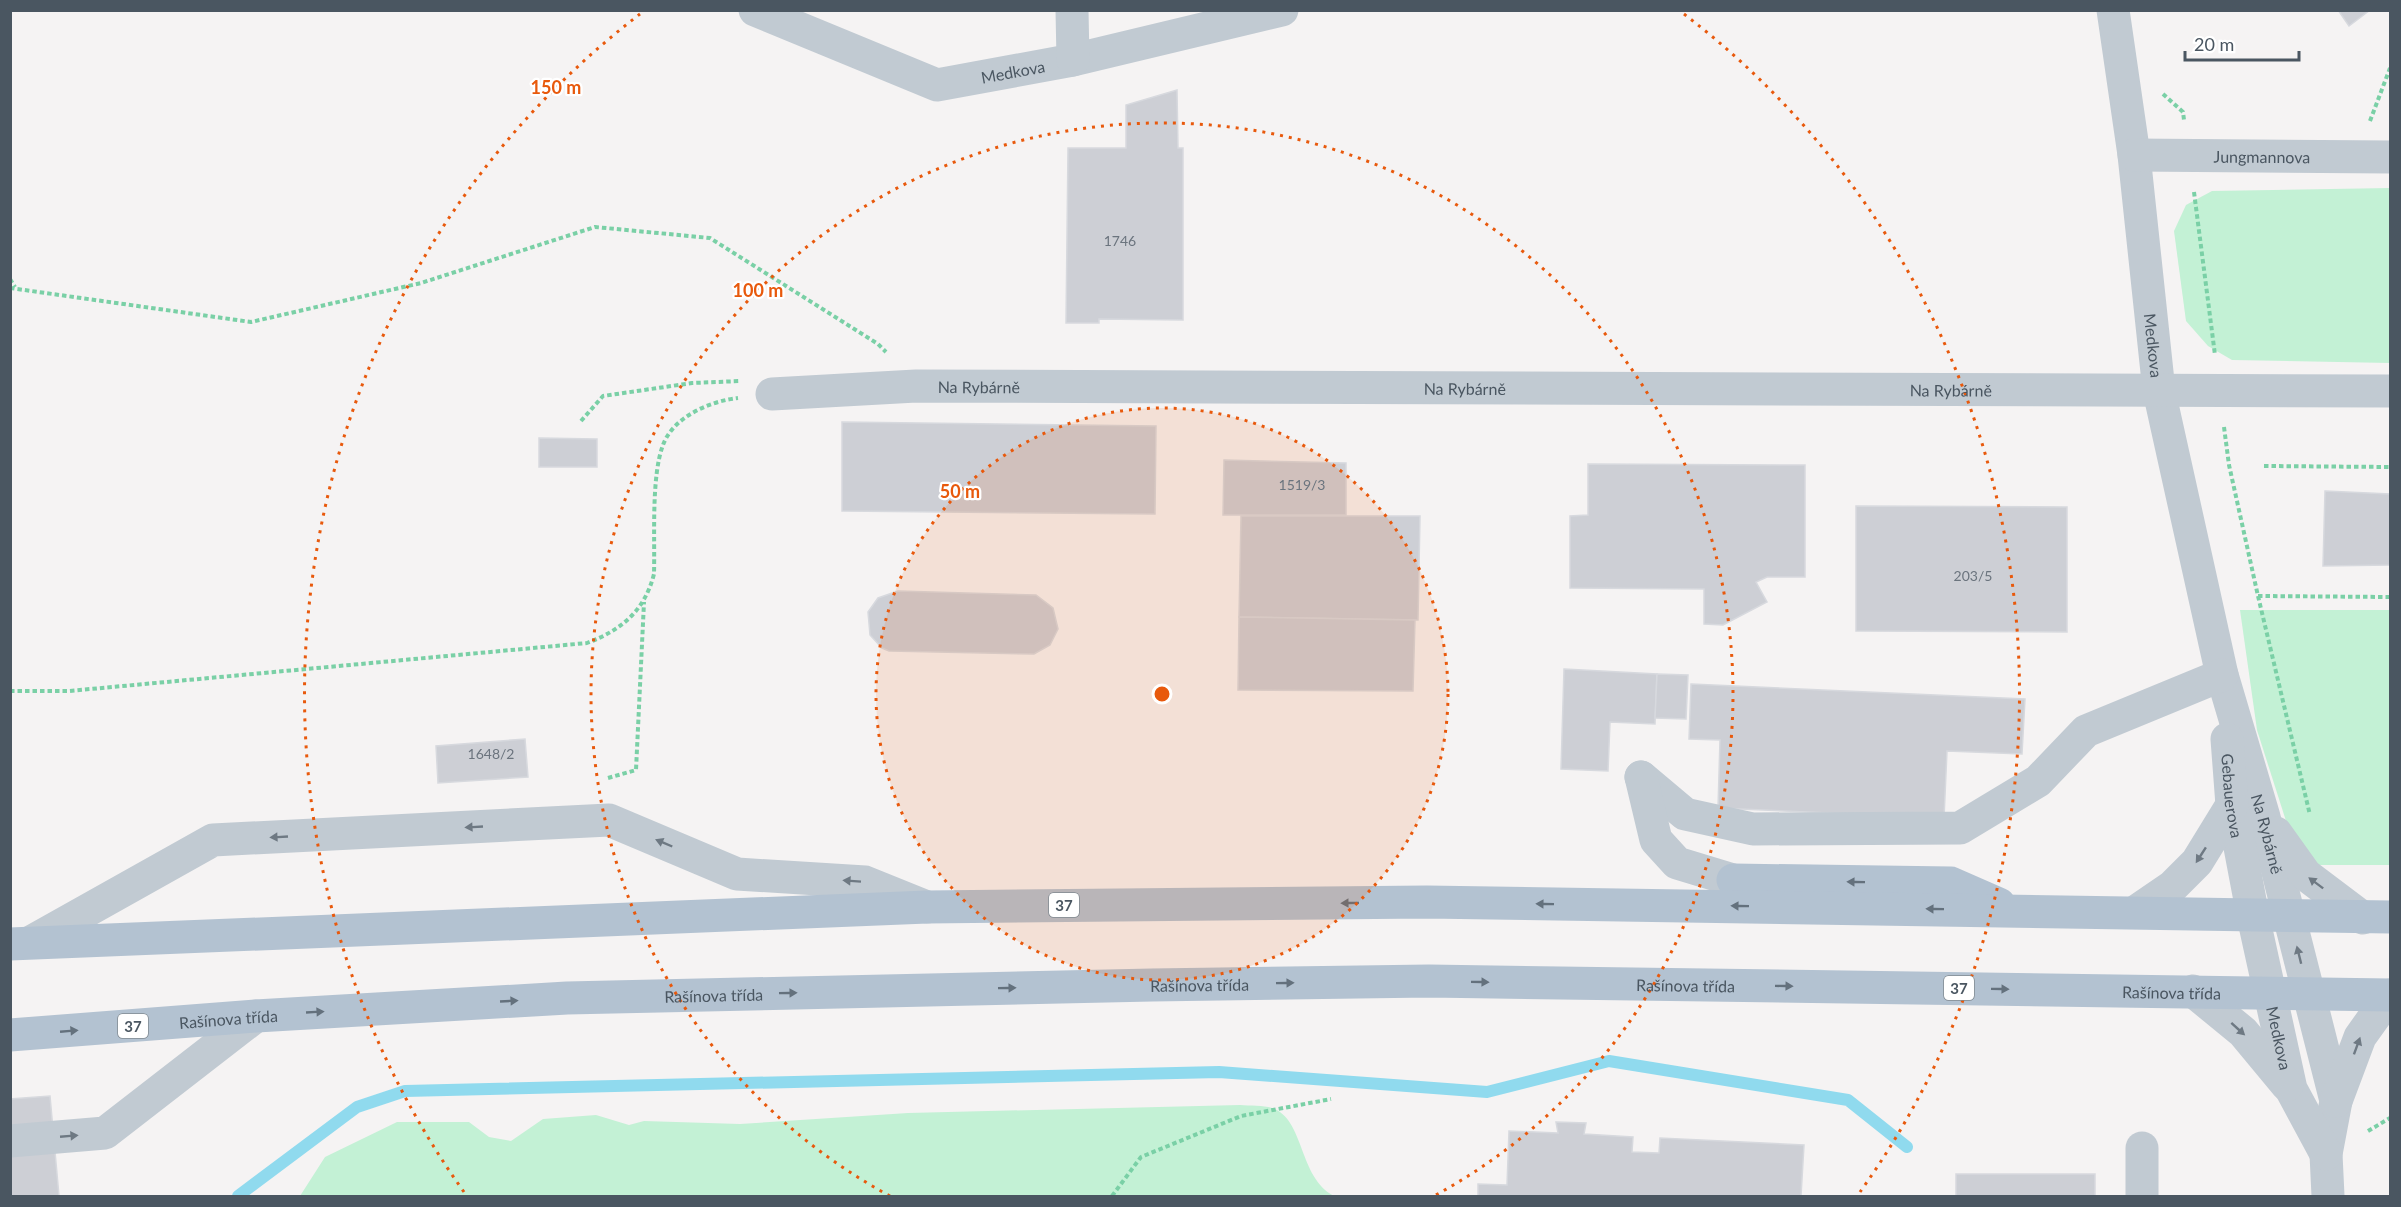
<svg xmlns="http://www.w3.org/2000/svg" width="2401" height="1207" font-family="Lato,sans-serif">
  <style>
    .green { fill: #c3f1d5 }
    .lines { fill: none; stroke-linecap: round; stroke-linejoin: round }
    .stream { stroke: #90daee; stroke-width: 12 }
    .building { fill: #cdcfd5; stroke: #d7d9de; stroke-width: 1.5 }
    .path { stroke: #7ad0a6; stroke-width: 4; stroke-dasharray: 4.5 3; stroke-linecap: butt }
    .minor { stroke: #c1cad2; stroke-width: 33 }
    .major { stroke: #b3c2d1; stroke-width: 33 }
    .oneway { fill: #6e7983 }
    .oneway2 { fill: #64717d }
    .ring { fill: none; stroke: #e8590c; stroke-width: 3; stroke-dasharray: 3 6 }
    .labels { text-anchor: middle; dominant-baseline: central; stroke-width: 4.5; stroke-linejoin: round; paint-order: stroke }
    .number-label { font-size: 14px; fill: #6b747e }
    .shield { fill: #fff; stroke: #808990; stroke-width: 1.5 }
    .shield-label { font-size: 15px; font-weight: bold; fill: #4a5661 }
    .street-label { font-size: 16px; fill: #4a5661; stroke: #fff }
    .centre { fill: #e8590c; stroke: #fff; stroke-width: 3 }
    .ring-label { font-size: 18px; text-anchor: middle; font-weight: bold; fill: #e8590c; stroke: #fff; stroke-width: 4.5; stroke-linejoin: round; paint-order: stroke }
  </style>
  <rect width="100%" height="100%" fill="#f5f3f3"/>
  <g class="green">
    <polygon points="2390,188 2390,363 2232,360 2208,346 2186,321 2174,231 2186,205 2212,191"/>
    <polygon points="2240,610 2390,610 2390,865 2300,865 2257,730"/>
    <path d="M1240,1105C1250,1106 1263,1105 1272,1108C1305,1119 1298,1177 1334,1196H300L325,1157L397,1122H469L489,1137L511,1141L543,1119L596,1115L629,1125L644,1121L740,1124L908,1113Z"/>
  </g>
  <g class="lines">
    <polyline class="stream" points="238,1196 357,1107 405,1091 1219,1072 1487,1092 1609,1061 1848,1100 1907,1147"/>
  </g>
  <g class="building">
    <polygon points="2338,10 2370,10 2349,26"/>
    <polygon points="1177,90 1178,148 1183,148 1183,320 1099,319 1099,323 1066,323 1068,148 1126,148 1126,105"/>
    <polygon points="842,422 1156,426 1155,514 842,511"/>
    <polygon points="539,438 597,439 597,467 539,467"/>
    <polygon points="1224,460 1346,463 1346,515 1223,515"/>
    <polygon points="1588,464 1805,465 1805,577 1767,577 1756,582 1767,602 1723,625 1704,624 1704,589 1570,588 1570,516 1588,515"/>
    <polygon points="2325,491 2390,494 2390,565 2323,566"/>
    <polygon points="1856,506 2067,507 2067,632 1856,631"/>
    <polygon points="1241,516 1420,516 1418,620 1239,617"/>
    <polygon points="898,591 1036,595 1053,608 1058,629 1050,645 1034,654 889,651 882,648 870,635 868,612 878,598"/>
    <polygon points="1239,617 1415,620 1413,691 1238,690"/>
    <polygon points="1564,669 1657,674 1655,724 1610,722 1608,771 1561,769"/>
    <polygon points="1657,674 1688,675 1686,719 1655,718"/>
    <polygon points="1691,684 2025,699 2022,754 1947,751 1944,818 1718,808 1720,740 1689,739"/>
    <polygon points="525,739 528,777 438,783 436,746"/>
    <polygon points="50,1096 59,1196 10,1196 10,1099"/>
    <polygon points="1556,1122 1586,1123 1584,1134 1633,1137 1632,1152 1659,1153 1660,1138 1804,1145 1801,1196 1478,1196 1478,1184 1507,1185 1509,1131 1558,1133"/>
    <rect x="1956" y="1174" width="139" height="22"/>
  </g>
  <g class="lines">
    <g class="path">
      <polyline points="2163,94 2183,112 2184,120"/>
      <polyline points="2370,121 2390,68"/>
      <polyline points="2194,192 2215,355"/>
      <polyline points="10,279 15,287"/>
      <polyline points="10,288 251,322 421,283 595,227 710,238 878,344 886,352"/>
      <polyline points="581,421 603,396 692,383 740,381"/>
      <polyline points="2224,427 2229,465 2258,596 2310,815"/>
      <polyline points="2264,466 2390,467"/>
      <polyline points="2258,596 2390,597"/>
      <path d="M10,691H69L587,643C622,630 645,610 654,574C655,538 651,477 663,445C673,417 710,401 738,398"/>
      <polyline points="608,778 636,770 644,602"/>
      <polyline points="2368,1131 2390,1118"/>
      <polyline points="1112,1196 1141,1157 1241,1116 1331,1099"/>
    </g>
    <g class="minor">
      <path id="s1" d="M755,10L937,85L1073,60L1282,10"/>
      <polyline points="1072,10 1073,60"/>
      <path id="s2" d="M2113,10L2134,155L2159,391L2222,675L2264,817L2336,1101L2326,1154L2328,1196"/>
      <path id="s3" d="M2134,155L2390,157"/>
      <path id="s4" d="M772,394L916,386L2390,391"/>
      <path id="s5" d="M2227,739L2232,805L2253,916L2291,1089L2326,1154"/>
      <polyline points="1641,777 1685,814 1753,829 1960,828 2038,781 2086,731 2222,675"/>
      <polyline points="1641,777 1656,840 1677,863 1733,880"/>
      <polyline points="2276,833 2306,875 2363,918"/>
      <polyline points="2135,912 2173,886 2197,862 2232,805"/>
      <polyline points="31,942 213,840 609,820 737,874 865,882 927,907"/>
      <polyline points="2193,991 2243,1032 2287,1085"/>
      <polyline points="2336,1101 2360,1037 2390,995"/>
      <polyline points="10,1141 105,1133 256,1016"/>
      <polyline points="2142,1196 2142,1148"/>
    </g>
    <g class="major">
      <polyline points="1733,880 1951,883 1999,904"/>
      <polyline points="10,944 927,907 1427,902 2390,917"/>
      <path id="s6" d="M10,1035L256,1016L567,998L1152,985L1429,981L2390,995"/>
    </g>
  </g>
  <defs><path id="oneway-solid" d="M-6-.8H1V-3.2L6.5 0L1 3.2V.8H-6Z" transform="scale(1.5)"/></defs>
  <g class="oneway">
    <use href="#oneway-solid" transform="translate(474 827) rotate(177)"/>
    <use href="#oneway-solid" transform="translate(279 837) rotate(177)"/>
    <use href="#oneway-solid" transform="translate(664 843) rotate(-157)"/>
    <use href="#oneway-solid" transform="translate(2201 855) rotate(123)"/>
    <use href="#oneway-solid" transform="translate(852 881) rotate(-176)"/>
    <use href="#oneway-solid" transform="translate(2316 883) rotate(-143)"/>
    <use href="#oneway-solid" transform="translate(2299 955) rotate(-104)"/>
    <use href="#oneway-solid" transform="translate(2238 1029) rotate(42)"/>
    <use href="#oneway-solid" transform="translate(2357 1046) rotate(-70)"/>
    <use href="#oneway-solid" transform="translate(69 1136) rotate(-5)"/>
  </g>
  <g class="oneway2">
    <use href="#oneway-solid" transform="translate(1856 882) rotate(-179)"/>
    <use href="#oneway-solid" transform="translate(1350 903) rotate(179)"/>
    <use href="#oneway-solid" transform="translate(1545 904) rotate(-179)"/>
    <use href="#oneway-solid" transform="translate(1740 906) rotate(-179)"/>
    <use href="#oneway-solid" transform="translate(1935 909) rotate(-179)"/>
    <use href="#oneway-solid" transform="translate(1480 982) rotate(1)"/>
    <use href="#oneway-solid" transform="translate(1285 983) rotate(-1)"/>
    <use href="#oneway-solid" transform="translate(1784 986) rotate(1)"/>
    <use href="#oneway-solid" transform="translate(1007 988) rotate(-1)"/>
    <use href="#oneway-solid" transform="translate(2000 989) rotate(1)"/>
    <use href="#oneway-solid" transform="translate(788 993) rotate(-1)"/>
    <use href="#oneway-solid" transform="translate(509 1001) rotate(-3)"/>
    <use href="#oneway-solid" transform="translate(315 1012) rotate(-3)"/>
    <use href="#oneway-solid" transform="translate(69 1031) rotate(-5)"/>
  </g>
  <circle cx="1162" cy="694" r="286" fill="#e8590c" fill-opacity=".12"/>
  <g class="ring">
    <circle cx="1162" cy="694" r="286"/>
    <path d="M890 1196A571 571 0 1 1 1434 1196"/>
    <path d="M464 1192A857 857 0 0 1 640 14M1684 14A857 857 0 0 1 1860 1192"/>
  </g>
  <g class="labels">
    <g class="number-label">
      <text x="1120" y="240">1746</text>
      <text x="1302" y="484">1519/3</text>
      <text x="1973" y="575">203/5</text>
      <text x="491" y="753">1648/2</text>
    </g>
    <g class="shield">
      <rect x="1049" y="893" width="30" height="24" rx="4.5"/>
      <rect x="1944" y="976" width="30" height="24" rx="4.5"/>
      <rect x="118" y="1014" width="30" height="24" rx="4.5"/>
    </g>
    <g class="shield-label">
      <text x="1064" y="905">37</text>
      <text x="1959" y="988">37</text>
      <text x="133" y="1026">37</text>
    </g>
    <g class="street-label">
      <text stroke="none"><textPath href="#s1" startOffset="274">Medkova</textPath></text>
      <text stroke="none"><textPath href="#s3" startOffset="128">Jungmannova</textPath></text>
      <text stroke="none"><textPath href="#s2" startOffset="338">Medkova</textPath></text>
      <text stroke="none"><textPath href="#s4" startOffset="207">Na Rybárně</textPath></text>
      <text stroke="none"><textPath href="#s4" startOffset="693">Na Rybárně</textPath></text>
      <text stroke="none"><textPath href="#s4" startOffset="1179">Na Rybárně</textPath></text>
      <text stroke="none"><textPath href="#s5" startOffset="57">Gebauerova</textPath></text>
      <text stroke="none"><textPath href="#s2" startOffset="840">Na Rybárně</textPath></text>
      <text stroke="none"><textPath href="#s6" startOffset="1191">Rašínova třída</textPath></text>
      <text stroke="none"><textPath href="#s6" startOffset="1677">Rašínova třída</textPath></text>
      <text stroke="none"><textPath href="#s6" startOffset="2163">Rašínova třída</textPath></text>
      <text stroke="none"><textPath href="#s6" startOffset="705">Rašínova třída</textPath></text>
      <text stroke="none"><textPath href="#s6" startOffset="219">Rašínova třída</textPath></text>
      <text stroke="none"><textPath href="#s5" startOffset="304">Medkova</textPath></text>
    </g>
  </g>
  <circle cx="1162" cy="694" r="9" class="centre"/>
  <g class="ring-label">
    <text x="556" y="94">150 m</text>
    <text x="758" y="297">100 m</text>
    <text x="960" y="498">50 m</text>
  </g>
  <rect width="2401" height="1207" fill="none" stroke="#4a5661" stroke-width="24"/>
  <path d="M2185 51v9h114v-9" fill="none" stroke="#4a5661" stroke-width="3"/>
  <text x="2194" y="51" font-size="18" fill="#4a5661" stroke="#ffffff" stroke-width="4.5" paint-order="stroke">20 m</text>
</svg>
